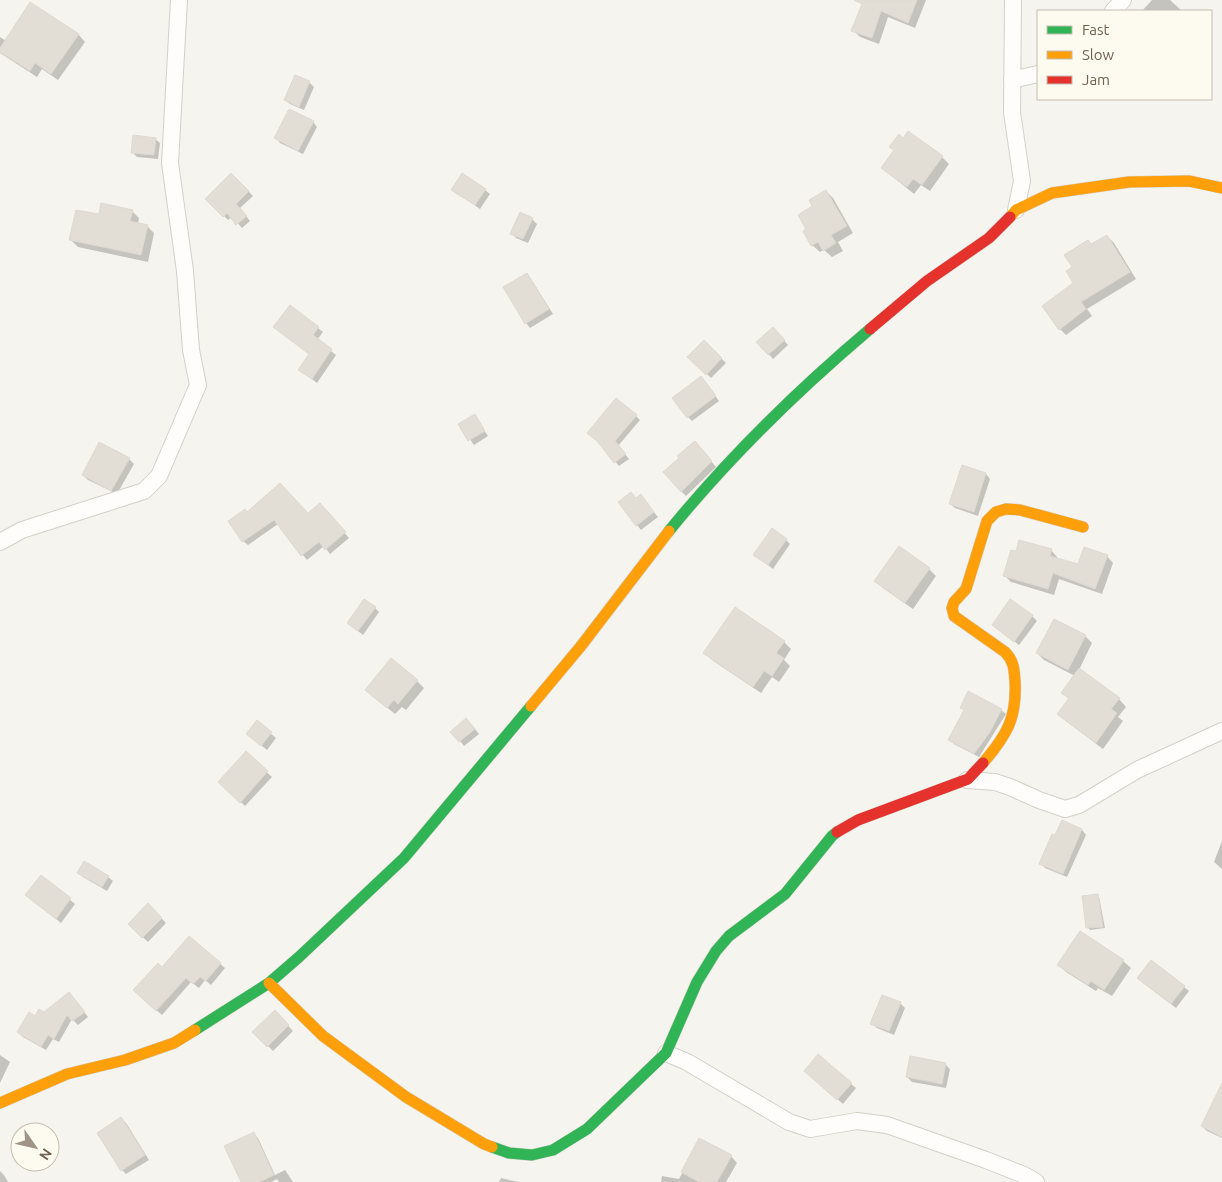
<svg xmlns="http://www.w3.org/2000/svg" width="1222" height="1182" font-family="Ubuntu,sans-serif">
<rect width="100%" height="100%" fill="#f6f4ee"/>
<path fill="#0003" d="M865,0H926L915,28L888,17L879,44L860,37L853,30Z
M1152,0H1170L1182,11H1142Z
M31,4L79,35L85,42L58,80L42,69L37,77L0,53V37L6,41Z
M309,82L314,87L304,110L290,104L285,100Z
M313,122L317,127L303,154L280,143L276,138Z
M155,139L160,143L158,159L137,157L132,152Z
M942,157L949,164L930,191L921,185L914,194L882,168Z
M231,174L253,196L240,208L250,221L242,228L232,217L228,220L207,199Z
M453,190H485L490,194L480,209Z
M826,191L833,198L853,233L838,242L843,251L832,257L824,250L820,252L812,245L808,229L814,207Z
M132,211L139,218L138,224L147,226L154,233L148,262L78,247L71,240L100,216Z
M532,219L537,224L528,243L516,238L512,233Z
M1107,236L1114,243L1136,279L1087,309L1092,316L1066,335L1060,329L1074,283L1092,245Z
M527,274L531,279L553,314L530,328L526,323Z
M318,328L323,332L317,340L336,355L317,383L300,370L310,355L280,331Z
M773,328L788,345L773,359L758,342Z
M704,342L726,363L711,378L689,357Z
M706,383L719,401L692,421L688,417Z
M474,416L488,436L474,445L460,425Z
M636,416L640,420L618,446L629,459L619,466L600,443Z
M699,447L716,467L686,496L681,491Z
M129,459L134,464L117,494L88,480L83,475Z
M986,474L990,479L978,516L955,508L950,504Z
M636,499L645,501L658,517L641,530L637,525Z
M324,509L349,538L330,554L324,546L307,560L278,524L248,545L243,541L248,513L308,515Z
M786,540L790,544L773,569L755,555Z
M1051,550L1057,557V559L1078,566L1107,556L1113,563L1102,594L1059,579L1054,595L1011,582L1004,575Z
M929,569L936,576L913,609L883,588L876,581Z
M375,608L379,612L363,635L353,627Z
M1032,616L1037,621L1019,645L998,629Z
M1085,636L1092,643L1079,670L1119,699L1126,707L1118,717L1123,721L1103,749L1066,721L1058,714L1069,699L1063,693L1075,676L1044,660L1037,653Z
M784,642L791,649L784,660L790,666L779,682L772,677L761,693L712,660L705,653Z
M417,681L424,688L406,710L402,707L395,714L374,697Z
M961,707L1001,710L1006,714L979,757L954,744L950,740L965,711Z
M257,722L276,738L267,750L252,738Z
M471,724L479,734L464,746L460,741Z
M246,753L272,777L245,806L220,782Z
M1082,830L1086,835L1067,877L1045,868L1041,863Z
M1222,841V869L1214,862Z
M79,873L108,877L113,881L107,891L83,877Z
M41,876L75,904L61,923L27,895Z
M1097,895L1099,897L1105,928L1090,930L1088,928Z
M148,905L166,923L148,942L129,924Z
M189,937L225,968L211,985L205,980L199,988L191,982L162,1015L139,995Z
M1123,961L1131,968L1112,996L1098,988L1096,991L1066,972L1059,965Z
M1143,983L1184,987L1189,991L1176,1008Z
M73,998L88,1017L78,1025L72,1019L59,1042L53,1039L46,1050L23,1037L18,1032L35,1017Z
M900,1003L905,1008L894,1035L877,1028L872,1024Z
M275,1012L293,1031L273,1051L254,1032Z
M0,1055L10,1062L0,1083Z
M945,1064L950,1069L946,1088L912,1082L907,1077Z
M810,1075L851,1084L856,1088L843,1104Z
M1222,1107V1138L1207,1131L1202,1126Z
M121,1119L126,1123L149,1160L126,1174L122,1170Z
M253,1134L258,1138L275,1175L285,1170L293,1182H279L277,1179L271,1182H243Z
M700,1140L731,1156L737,1163L726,1182H661L662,1176L679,1179Z
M0,1171L4,1175L8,1182H0Z
M501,1178L518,1182H499Z"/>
<path fill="#e2ddd5" stroke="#ded9d1" d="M854,0H917L908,23L881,11L872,38L851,31L862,4Z
M30,2L79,34L51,74L35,63L30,71L0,52V48Z
M295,75L310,81L299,107L284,100Z
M289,109L314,121L298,151L274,138Z
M908,131L943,156L922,185L913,179L907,187L881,168L894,150L889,147L899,134L903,138Z
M133,135L156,138L154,155L131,153Z
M231,173L249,191L236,204L247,216L236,225L227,213L223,217L205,199Z
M462,173L486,189L475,205L451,190Z
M826,190L847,226L831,235L836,243L823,251L818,242L811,246L803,231L806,229L798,215L812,206L809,200Z
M101,203L133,210L130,221L148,225L141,255L69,240L76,210L99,214Z
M520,212L533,218L523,239L510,234Z
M1107,235L1130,272L1081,302L1086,309L1059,330L1042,306L1073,283L1066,271L1072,267L1064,255L1088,240L1091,244Z
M527,273L549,309L525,324L503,287Z
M290,305L319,327L313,335L332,349L312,379L298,370L309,354L273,327Z
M773,327L785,340L768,355L756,342Z
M704,340L722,358L706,375L687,357Z
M701,376L716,396L687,418L672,398Z
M616,398L637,415L615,441L626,454L614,463L597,441L587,433Z
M475,414L485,431L468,441L458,424Z
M695,441L712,461L681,492L663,472L679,458L677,456Z
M99,442L130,458L111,491L82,475Z
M962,465L986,473L974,512L949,504Z
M280,483L308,513L320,503L346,532L325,550L319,542L301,556L274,520L242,542L228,521L245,509L247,512Z
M631,492L636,498L641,494L654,512L636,526L618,502Z
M772,528L787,539L768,565L753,555Z
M1019,540L1052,549L1050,556L1078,564L1084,547L1108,555L1095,589L1053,573L1048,589L1003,576L1011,550L1016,551Z
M899,546L930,568L905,603L874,581Z
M364,599L376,607L358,631L347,623Z
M1010,599L1033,615L1014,642L992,625Z
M735,607L785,641L776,653L784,658L772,676L764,671L753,687L703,653Z
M1054,619L1086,635L1068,670L1036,653Z
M391,658L418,680L398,704L394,700L387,708L365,690Z
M1079,668L1120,698L1111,709L1117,713L1096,743L1057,714L1069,698L1061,693Z
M968,691L1002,709L990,732L974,754L948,740L964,710L960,708Z
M466,718L475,729L459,742L450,732Z
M257,720L272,732L261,746L246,734Z
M246,751L268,771L240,803L218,782Z
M1062,820L1082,829L1063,874L1039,864L1052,834L1055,835Z
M84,861L109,876L102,887L77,873Z
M41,875L71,898L56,919L25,895Z
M1098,894L1103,927L1086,928L1082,896Z
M148,903L162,918L142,938L128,924Z
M1080,931L1124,960L1104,990L1091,981L1088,985L1057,965Z
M189,936L221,963L206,981L200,977L193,984L186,978L156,1011L133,990L158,963L162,967Z
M1151,960L1185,986L1171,1004L1137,978Z
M69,992L85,1012L72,1021L67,1015L54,1039L48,1035L41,1047L17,1032L29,1012L35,1016L39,1009L44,1012Z
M882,995L901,1002L889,1031L870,1024Z
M275,1010L289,1025L267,1047L252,1032Z
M818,1054L852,1083L837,1100L804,1071Z
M910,1056L946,1063L942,1084L906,1077Z
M1222,1083V1137L1201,1126Z
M121,1117L145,1155L121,1171L97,1133Z
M254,1132L274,1175L259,1182H241L224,1146Z
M699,1138L732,1155L717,1182H699L681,1172Z"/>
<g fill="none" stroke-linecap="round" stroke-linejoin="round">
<defs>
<path id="street" d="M1013,0L1012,112L1022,181L1016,210
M1113,11L1123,0
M1012,80L1038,74
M0,542L22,530L144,491L159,476L198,385L191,350L185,271L170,163L179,0
M967,780L995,782L1010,787L1039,800L1065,809L1079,805L1137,770L1222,731
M666,1053L687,1062L789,1122L810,1129L857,1121L887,1125L986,1160L1024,1175L1036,1182"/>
<path id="fast" d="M669,531C729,457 798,390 870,329
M195,1030L269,983L299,957L404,858L531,706
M492,1147L509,1153L532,1155L553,1150L587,1129L666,1053L697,982L716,951L729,936L785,894L832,836L837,832"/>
<path id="slow" d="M1010,217L1016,210L1052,193L1129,182L1189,181L1222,188
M531,706L581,646L669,531
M983,763C1007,735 1017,718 1015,681C1014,669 1014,661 1005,652L954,616L952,608L954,602L966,589L987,521L996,512L1006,509L1020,510L1083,527
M269,983L323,1036L406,1097L484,1144L492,1147
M0,1103L67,1074L125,1060L174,1043L195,1030"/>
<path id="jam" d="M870,329L927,281L989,238L1010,217
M837,832L858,820L968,779L983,763"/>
</defs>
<use href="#street" stroke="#d4d0c9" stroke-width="18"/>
<use href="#fast" stroke="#d4d0c9" stroke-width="12"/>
<use href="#slow" stroke="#d4d0c9" stroke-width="12"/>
<use href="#jam" stroke="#d4d0c9" stroke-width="12"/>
<use href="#street" stroke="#fefdfc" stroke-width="16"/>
<use href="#fast" stroke="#30b455" stroke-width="11"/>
<use href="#slow" stroke="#ff9f0a" stroke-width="11"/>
<use href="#jam" stroke="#e5322d" stroke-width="11"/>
</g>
<rect x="1037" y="10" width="175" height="90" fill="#fdfaf0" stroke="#c5bdb0"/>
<rect x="1047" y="26" width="25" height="8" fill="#30b455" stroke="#c5bdb0"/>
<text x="1082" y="35" font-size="15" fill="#726150">Fast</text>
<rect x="1047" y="51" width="25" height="8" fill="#ff9f0a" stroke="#c5bdb0"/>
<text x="1082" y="60" font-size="15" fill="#726150">Slow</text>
<rect x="1047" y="76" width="25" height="8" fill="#e5322d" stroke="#c5bdb0"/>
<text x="1082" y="85" font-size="15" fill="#726150">Jam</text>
<g transform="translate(35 1147) rotate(124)"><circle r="24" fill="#fdfaf0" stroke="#c5bdb0"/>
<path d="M0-4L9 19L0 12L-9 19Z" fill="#a09487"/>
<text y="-8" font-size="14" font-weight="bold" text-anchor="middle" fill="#726150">N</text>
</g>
</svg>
